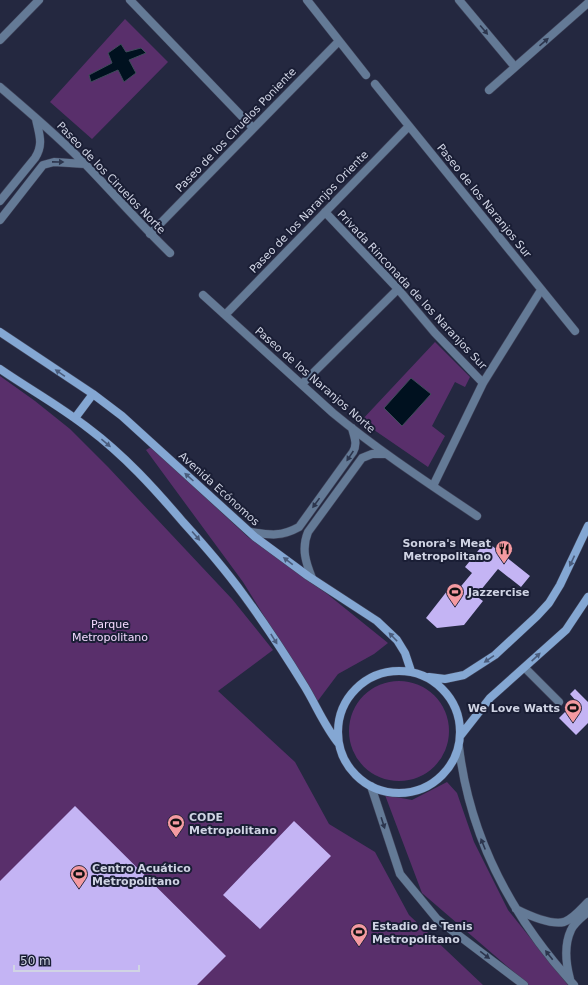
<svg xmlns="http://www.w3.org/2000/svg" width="588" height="985" font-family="'DejaVu Sans',sans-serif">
<rect width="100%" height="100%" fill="#242840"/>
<path fill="#592f6b" d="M125,19L168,62L92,139L50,102Z
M435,342L470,377L465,387L455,382L432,426L445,436L428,467L361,421Z
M0,376L35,401L70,429L108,467L232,599L273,650L218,691L295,762L329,824L375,852L409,915L483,985H0Z
M151,447L248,537L326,593L388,643L374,654L338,674L317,702L243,582L146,450Z
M349 731a50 50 0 1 1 100 0a50 50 0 1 1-100 0Z
M447,782L457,793L474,842L508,910L568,985H529L422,893L385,795L412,800Z"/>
<path fill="#00111f" stroke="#3e4c5a" d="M121,44L126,52L141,48L146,53L129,60L136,73L124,82L118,70L91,82L89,75L112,63L108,53Z
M411,378L431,394L402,426L384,408Z"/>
<path fill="#c4b4f4" d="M486,541L530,576L521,587L498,569L476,596L483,601L464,625L437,628L426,618L451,586L457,591L472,573L465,567Z
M575,689L588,702V723L576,735L559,718L576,701L570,694Z
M75,806L226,956L197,985H0V881Z
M294,821L331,856L260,929L223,895Z"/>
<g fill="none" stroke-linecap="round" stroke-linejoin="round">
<defs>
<path id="lane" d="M525,668L559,702"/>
<path id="street" d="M130,0L253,128
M307,0L366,75
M459,0L515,67
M0,40L39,0
M375,84L575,331
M0,87C29,112 59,137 86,165C114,194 141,225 170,253
M489,90L588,3
M0,201L35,158C44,144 39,134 36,119
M325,212L398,289L435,333L483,383
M0,220L43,165L54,162L85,164
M150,234L339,41
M203,295L333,413C379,451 428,483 477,516
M225,315L409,126
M302,384L398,289
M433,486L483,383L541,290
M251,532C270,535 281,537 299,527L353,452C358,443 354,437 352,428
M312,578C306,563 301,549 308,532L362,458L372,454H385
M459,747C470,839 512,917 574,985
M371,786L400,874L437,919L524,985
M516,909C528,915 551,925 564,922C573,919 582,908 588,902
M570,979C566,964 564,945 571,930C574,923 582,917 588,912"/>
<path id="secondary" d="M0,332L93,394L122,416L255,537L308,576L377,621L397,640L405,653L411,671
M0,369C29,389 60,406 88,428C124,455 154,488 183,522C204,545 224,568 243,594C265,624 286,656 305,687C317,707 325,727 339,744
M75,418L93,394
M338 732a61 61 0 1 1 122 0a61 61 0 1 1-122 0Z
M429,677L445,679L464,675L495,655L537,616L549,603L560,585L588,526
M461,735L490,698L566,630L588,597"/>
</defs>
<use href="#lane" stroke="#40445a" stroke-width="9"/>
<use href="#street" stroke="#40445a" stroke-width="9"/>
<use href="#secondary" stroke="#40445a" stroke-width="9"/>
<use href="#lane" stroke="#647a96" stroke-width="8"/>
<use href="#street" stroke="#647a96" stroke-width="8"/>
<use href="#secondary" stroke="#84a7d3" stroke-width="8"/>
</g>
<defs><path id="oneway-solid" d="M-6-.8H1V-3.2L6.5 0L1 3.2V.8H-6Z"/></defs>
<g fill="#2c354d">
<use href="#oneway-solid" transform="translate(484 30) rotate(50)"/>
<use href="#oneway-solid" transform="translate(544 42) rotate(-41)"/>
<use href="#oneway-solid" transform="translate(58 162) rotate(1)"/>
<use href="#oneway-solid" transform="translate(350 456) rotate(124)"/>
<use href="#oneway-solid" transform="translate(316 503) rotate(126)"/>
<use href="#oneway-solid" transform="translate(383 823) rotate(72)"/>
<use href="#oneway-solid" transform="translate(483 844) rotate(-112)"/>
<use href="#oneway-solid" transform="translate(485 955) rotate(37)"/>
<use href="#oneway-solid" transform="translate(549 955) rotate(-128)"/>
</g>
<g fill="#4a5c7c">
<use href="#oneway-solid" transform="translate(60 373) rotate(-146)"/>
<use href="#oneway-solid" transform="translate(106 443) rotate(40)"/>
<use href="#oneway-solid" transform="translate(189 477) rotate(-138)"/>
<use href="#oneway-solid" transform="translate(196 536) rotate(49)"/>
<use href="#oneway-solid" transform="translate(288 561) rotate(-143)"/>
<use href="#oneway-solid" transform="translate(572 561) rotate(115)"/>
<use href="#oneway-solid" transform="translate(393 637) rotate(-134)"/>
<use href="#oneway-solid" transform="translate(274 639) rotate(58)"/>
<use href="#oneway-solid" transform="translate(536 657) rotate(-43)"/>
<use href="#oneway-solid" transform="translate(489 659) rotate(146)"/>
</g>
<defs>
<symbol id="restaurant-pin" viewBox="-11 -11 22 30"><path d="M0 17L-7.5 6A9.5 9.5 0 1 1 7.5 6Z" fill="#f49aa1" stroke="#1a1e35"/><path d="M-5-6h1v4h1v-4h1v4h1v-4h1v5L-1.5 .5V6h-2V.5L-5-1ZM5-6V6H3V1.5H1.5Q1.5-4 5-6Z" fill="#111"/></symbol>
<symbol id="stadium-pin" viewBox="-11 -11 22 30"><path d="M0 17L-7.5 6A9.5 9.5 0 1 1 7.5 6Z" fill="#f49aa1" stroke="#1a1e35"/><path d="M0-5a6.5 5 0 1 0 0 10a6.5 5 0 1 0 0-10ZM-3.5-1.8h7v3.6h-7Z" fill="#111"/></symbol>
</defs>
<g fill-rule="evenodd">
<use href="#restaurant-pin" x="494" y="539" width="20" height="27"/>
<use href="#stadium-pin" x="445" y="582" width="20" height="27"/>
<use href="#stadium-pin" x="563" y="698" width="20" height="27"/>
<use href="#stadium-pin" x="166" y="813" width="20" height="27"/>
<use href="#stadium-pin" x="69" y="864" width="20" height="27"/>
<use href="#stadium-pin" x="349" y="922" width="20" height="27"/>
</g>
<g text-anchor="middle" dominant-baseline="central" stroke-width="4" stroke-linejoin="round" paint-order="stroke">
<g font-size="11" fill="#d0d4e4" stroke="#1a1e35">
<text transform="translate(236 130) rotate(-46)">Paseo de los Ciruelos Poniente</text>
<text transform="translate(111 178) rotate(46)">Paseo de los Ciruelos Norte</text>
<text transform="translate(484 201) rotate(51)">Paseo de los Naranjos Sur</text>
<text transform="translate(309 212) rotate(-46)">Paseo de los Naranjos Oriente</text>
<text transform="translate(412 290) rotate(47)">Privada Rinconada de los Naranjos Sur</text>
<text transform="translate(315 380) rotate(41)">Paseo de los Naranjos Norte</text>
<text transform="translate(219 489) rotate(42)">Avenida Ecónomos</text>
</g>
<g font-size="11" font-weight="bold" fill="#d0d4e4" stroke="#1a1e35" text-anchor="start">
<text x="491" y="543" text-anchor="end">Sonora's Meat<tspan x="491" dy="13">Metropolitano</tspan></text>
<text x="468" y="592">Jazzercise</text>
<text x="560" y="708" text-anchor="end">We Love Watts</text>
<text x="189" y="817">CODE<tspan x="189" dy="13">Metropolitano</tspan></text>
<text x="92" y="868">Centro Acuático<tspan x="92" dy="13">Metropolitano</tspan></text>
<text x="372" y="926">Estadio de Tenis<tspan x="372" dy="13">Metropolitano</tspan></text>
</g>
<g font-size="11" fill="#f3d9fe" stroke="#1a1e35">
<text x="110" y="624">Parque<tspan x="110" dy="13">Metropolitano</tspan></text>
</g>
</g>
<path d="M14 965v6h125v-6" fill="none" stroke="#d0d4e4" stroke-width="2"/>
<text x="20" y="965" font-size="12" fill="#d0d4e4" stroke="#1a1e35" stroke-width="3" paint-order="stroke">50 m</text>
</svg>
